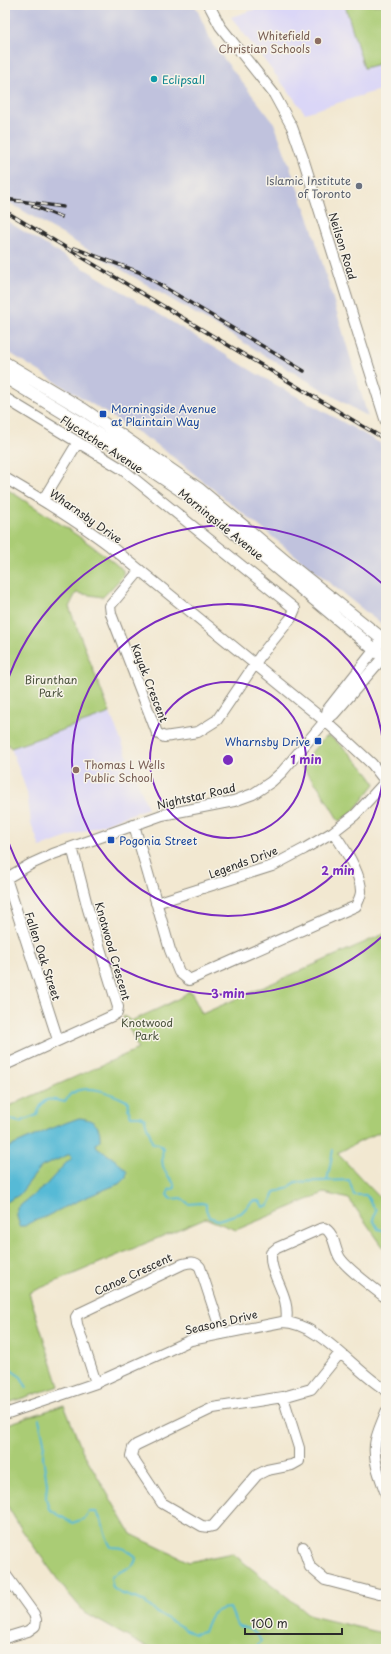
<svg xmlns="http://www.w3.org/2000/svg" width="391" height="1654" font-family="'Playpen Sans',sans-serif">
<rect width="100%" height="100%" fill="#f7f3e8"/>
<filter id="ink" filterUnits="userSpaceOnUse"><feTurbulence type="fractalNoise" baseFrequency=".025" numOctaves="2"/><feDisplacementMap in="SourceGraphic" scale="8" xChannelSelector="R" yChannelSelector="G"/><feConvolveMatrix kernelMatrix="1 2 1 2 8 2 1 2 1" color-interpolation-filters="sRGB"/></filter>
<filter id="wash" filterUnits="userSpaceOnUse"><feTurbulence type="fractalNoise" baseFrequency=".012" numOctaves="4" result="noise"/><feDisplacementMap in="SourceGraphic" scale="16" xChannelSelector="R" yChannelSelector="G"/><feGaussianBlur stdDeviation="0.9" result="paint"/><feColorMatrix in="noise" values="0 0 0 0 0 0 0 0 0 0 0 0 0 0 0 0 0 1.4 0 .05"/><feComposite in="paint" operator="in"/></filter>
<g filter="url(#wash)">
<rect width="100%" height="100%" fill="#f2e8d1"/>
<path fill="#dad6f7" d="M268,5H386V88L305,113L231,17Z
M110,713L148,808L40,847L31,823L27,792L11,748Z"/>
<path fill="#c0c2dd" d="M5,5H195L213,45L274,123L312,228L368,417L5,200Z
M5,220L257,374L380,443L386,463V618L381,624L168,453L148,439L5,350Z"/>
<path fill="#aacc74" stroke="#6a7c50" d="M345,5H386V62L364,68Z
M5,488C45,514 86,539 123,570V576L103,597L76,593L69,607L110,713L11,748L5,741Z
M329,736C341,744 369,771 375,784L351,814L339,821L318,786L300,765L324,738Z
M386,933V1129L337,1153L386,1204V1251L349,1199L324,1193L236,1230L205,1218L29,1293L59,1386L5,1404V1108L138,1049L132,1034L123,1018L124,1016L131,1021C141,1016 183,999 187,992H191L202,1014Z
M64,1405L82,1450L131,1534L189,1562L232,1553L311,1616L386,1634V1649H157L144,1646L85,1613L63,1587L22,1530L5,1502V1425Z"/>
<path fill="#57bad6" stroke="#417280" d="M79,1118C94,1119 101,1126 100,1140L96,1144L97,1147C108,1155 119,1161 127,1172L126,1178L121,1183C95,1193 70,1204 45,1217C38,1220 31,1221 25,1226H20L17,1217V1208L45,1186L64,1165L72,1158L70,1154L41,1167L19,1195L5,1203V1149L57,1126Z"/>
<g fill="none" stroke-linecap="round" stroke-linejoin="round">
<path stroke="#57bad6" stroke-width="2" d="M5,1121L9,1119L19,1122L37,1115C43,1096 48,1098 65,1102C67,1099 69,1094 72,1093C91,1083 112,1094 129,1102L128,1109L131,1116H140L145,1119C146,1128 151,1133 152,1143L159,1144L163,1148C162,1156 161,1164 165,1171C168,1178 175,1181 175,1188L169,1190L167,1195L171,1199L181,1198L189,1204L201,1203L206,1204V1209L209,1217L218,1220L241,1213L253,1201H260L263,1207L269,1205L275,1192L289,1188L295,1182L349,1180L354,1195H366L376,1211L373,1219L378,1229L386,1231
M327,1181L333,1150
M5,1366L21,1377L27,1388
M39,1419L44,1441L43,1457L47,1484L46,1498L49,1509L72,1523L84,1519L89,1512H96C105,1523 103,1534 111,1547C123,1547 129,1549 136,1558C134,1572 118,1568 111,1578L113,1588L120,1593L143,1601L159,1614L194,1634L204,1632C209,1617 212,1608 230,1608L237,1625C247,1628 256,1631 261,1641L258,1645V1649"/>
</g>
</g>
<g filter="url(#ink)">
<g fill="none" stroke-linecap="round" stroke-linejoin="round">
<defs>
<path id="minor" d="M209,5L220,26L274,94L292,127L303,158L386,422
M5,398L122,469L295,609L291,618L261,655L217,720L198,732L164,737L157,733L111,614L110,606L140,570
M5,478C41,499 77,521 110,546L331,726L372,764L386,782
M43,500L78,442
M325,721L328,709L380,643
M134,825L170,950L179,972L189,980L356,906C358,901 361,897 361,891C361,874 343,846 333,832
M6,878L58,1040
M5,879L31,864L53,854L162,815L234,801L253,794L271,782L282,772L325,721L334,714L386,654
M156,903L272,866L304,849L333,832L355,815L386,781
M5,1065L112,1016L117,1013L118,1007L88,909L72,847
M286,1322C291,1294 269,1276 271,1253L277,1248L320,1229L324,1228C335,1233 334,1249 340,1258C348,1270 374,1288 386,1298
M96,1383L77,1324L76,1317L78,1314L183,1264C190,1262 195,1261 200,1267L222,1334
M283,1397L299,1448V1461L292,1465L267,1470L257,1475L213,1526L209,1527L202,1526L162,1503L131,1456L133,1448L136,1445L213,1408L283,1397L311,1389L340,1353
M386,1412C382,1423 376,1434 375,1445C373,1462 381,1479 386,1494
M5,1414L96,1383L191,1340L282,1322C319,1322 355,1372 386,1390
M303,1547L310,1567L325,1580L379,1594L386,1593
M5,1574L34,1614L36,1620L35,1626L28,1631L5,1638"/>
<path id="major" d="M5,363L84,410L200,490L285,561L386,642
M5,377L81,423L194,499L386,659"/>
</defs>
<use href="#minor" stroke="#8e8a7e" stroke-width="12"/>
<use href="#major" stroke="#8e8a7e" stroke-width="14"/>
<use href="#minor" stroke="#fff" stroke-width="10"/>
<use href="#major" stroke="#fff" stroke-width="12"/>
<defs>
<path id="rail" d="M5,199L63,207
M33,206L61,217
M5,211L386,440
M74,248L139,272L304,371"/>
</defs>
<use href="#rail" stroke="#2b2b2b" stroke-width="3.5"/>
<use href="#rail" stroke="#f7f3e8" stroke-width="2" stroke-dasharray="6" stroke-linecap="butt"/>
</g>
</g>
<g fill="none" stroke="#7b2cbf" stroke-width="2">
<circle cx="228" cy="760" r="78"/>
<circle cx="228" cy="760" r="156"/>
<path d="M385 934A234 234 0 0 1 5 832M5 688A234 234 0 0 1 385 586"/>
</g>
<g fill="#8d6e63" stroke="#f7f3e8" stroke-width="1.5">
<circle cx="318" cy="41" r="4"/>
<circle cx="76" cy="770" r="4"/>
</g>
<circle fill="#0f9aa8" stroke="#f7f3e8" stroke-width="1.5" cx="154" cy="79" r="4"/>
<circle fill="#6b7280" stroke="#f7f3e8" stroke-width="1.5" cx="359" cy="186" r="4"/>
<g fill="#1a4fb4" stroke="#f7f3e8" stroke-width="1.5">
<rect x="99" y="410" width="8" height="8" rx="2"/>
<rect x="314" y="737" width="8" height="8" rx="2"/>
<rect x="107" y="836" width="8" height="8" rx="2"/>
</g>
<g text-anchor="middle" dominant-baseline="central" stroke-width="3" stroke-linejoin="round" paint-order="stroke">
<g font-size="11" fill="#785e54" stroke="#f7f3e8" text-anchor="end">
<text x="310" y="35">Whitefield<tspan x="310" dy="13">Christian Schools</tspan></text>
<text x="84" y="764" text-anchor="start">Thomas L Wells<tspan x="84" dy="13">Public School</tspan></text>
</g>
<g font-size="11" fill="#0d838f" stroke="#f7f3e8" text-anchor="start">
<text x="162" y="79">Eclipsall</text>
</g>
<g font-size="11" fill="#5b616d" stroke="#f7f3e8" text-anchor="end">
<text x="351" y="180">Islamic Institute<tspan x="351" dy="13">of Toronto</tspan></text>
</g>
<g font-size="11" fill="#2b2b2b" stroke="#f7f3e8">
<text transform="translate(343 246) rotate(73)">Neilson Road</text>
<text transform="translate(102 444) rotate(33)">Flycatcher Avenue</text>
<text transform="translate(86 516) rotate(35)">Wharnsby Drive</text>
<text transform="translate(221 524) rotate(39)">Morningside Avenue</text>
<text transform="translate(150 683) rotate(69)">Kayak Crescent</text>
<text transform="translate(196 796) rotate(-13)">Nightstar Road</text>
<text transform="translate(243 862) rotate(-20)">Legends Drive</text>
<text transform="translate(113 951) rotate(74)">Knotwood Crescent</text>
<text transform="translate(43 956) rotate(72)">Fallen Oak Street</text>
<text transform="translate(133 1274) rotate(-25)">Canoe Crescent</text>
<text transform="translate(221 1322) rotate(-13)">Seasons Drive</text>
</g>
<g font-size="11" fill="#164399" stroke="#f7f3e8" text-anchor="start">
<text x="111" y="408">Morningside Avenue<tspan x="111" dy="13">at Plaintain Way</tspan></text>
<text x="310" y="741" text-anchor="end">Wharnsby Drive</text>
<text x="119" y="840">Pogonia Street</text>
</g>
<g font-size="11" fill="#4b533d" stroke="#f7f3e8">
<text x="51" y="679">Birunthan<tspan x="51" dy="13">Park</tspan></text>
<text x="147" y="1022">Knotwood<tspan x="147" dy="13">Park</tspan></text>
</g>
</g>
<circle cx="228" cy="760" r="6" fill="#7b2cbf" stroke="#f7f3e8" stroke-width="2"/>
<g font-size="12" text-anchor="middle" font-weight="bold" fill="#7b2cbf" stroke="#f7f3e8" stroke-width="3" stroke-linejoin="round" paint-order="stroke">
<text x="306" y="764">1 min</text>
<text x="338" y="875">2 min</text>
<text x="228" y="998">3 min</text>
</g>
<rect width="391" height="1654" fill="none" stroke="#f7f3e8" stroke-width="20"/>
<path d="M245 1628v6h97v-6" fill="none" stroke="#2b2b2b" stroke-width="2"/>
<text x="251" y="1628" font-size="12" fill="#2b2b2b" stroke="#f7f3e8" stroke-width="3" paint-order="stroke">100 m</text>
</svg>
